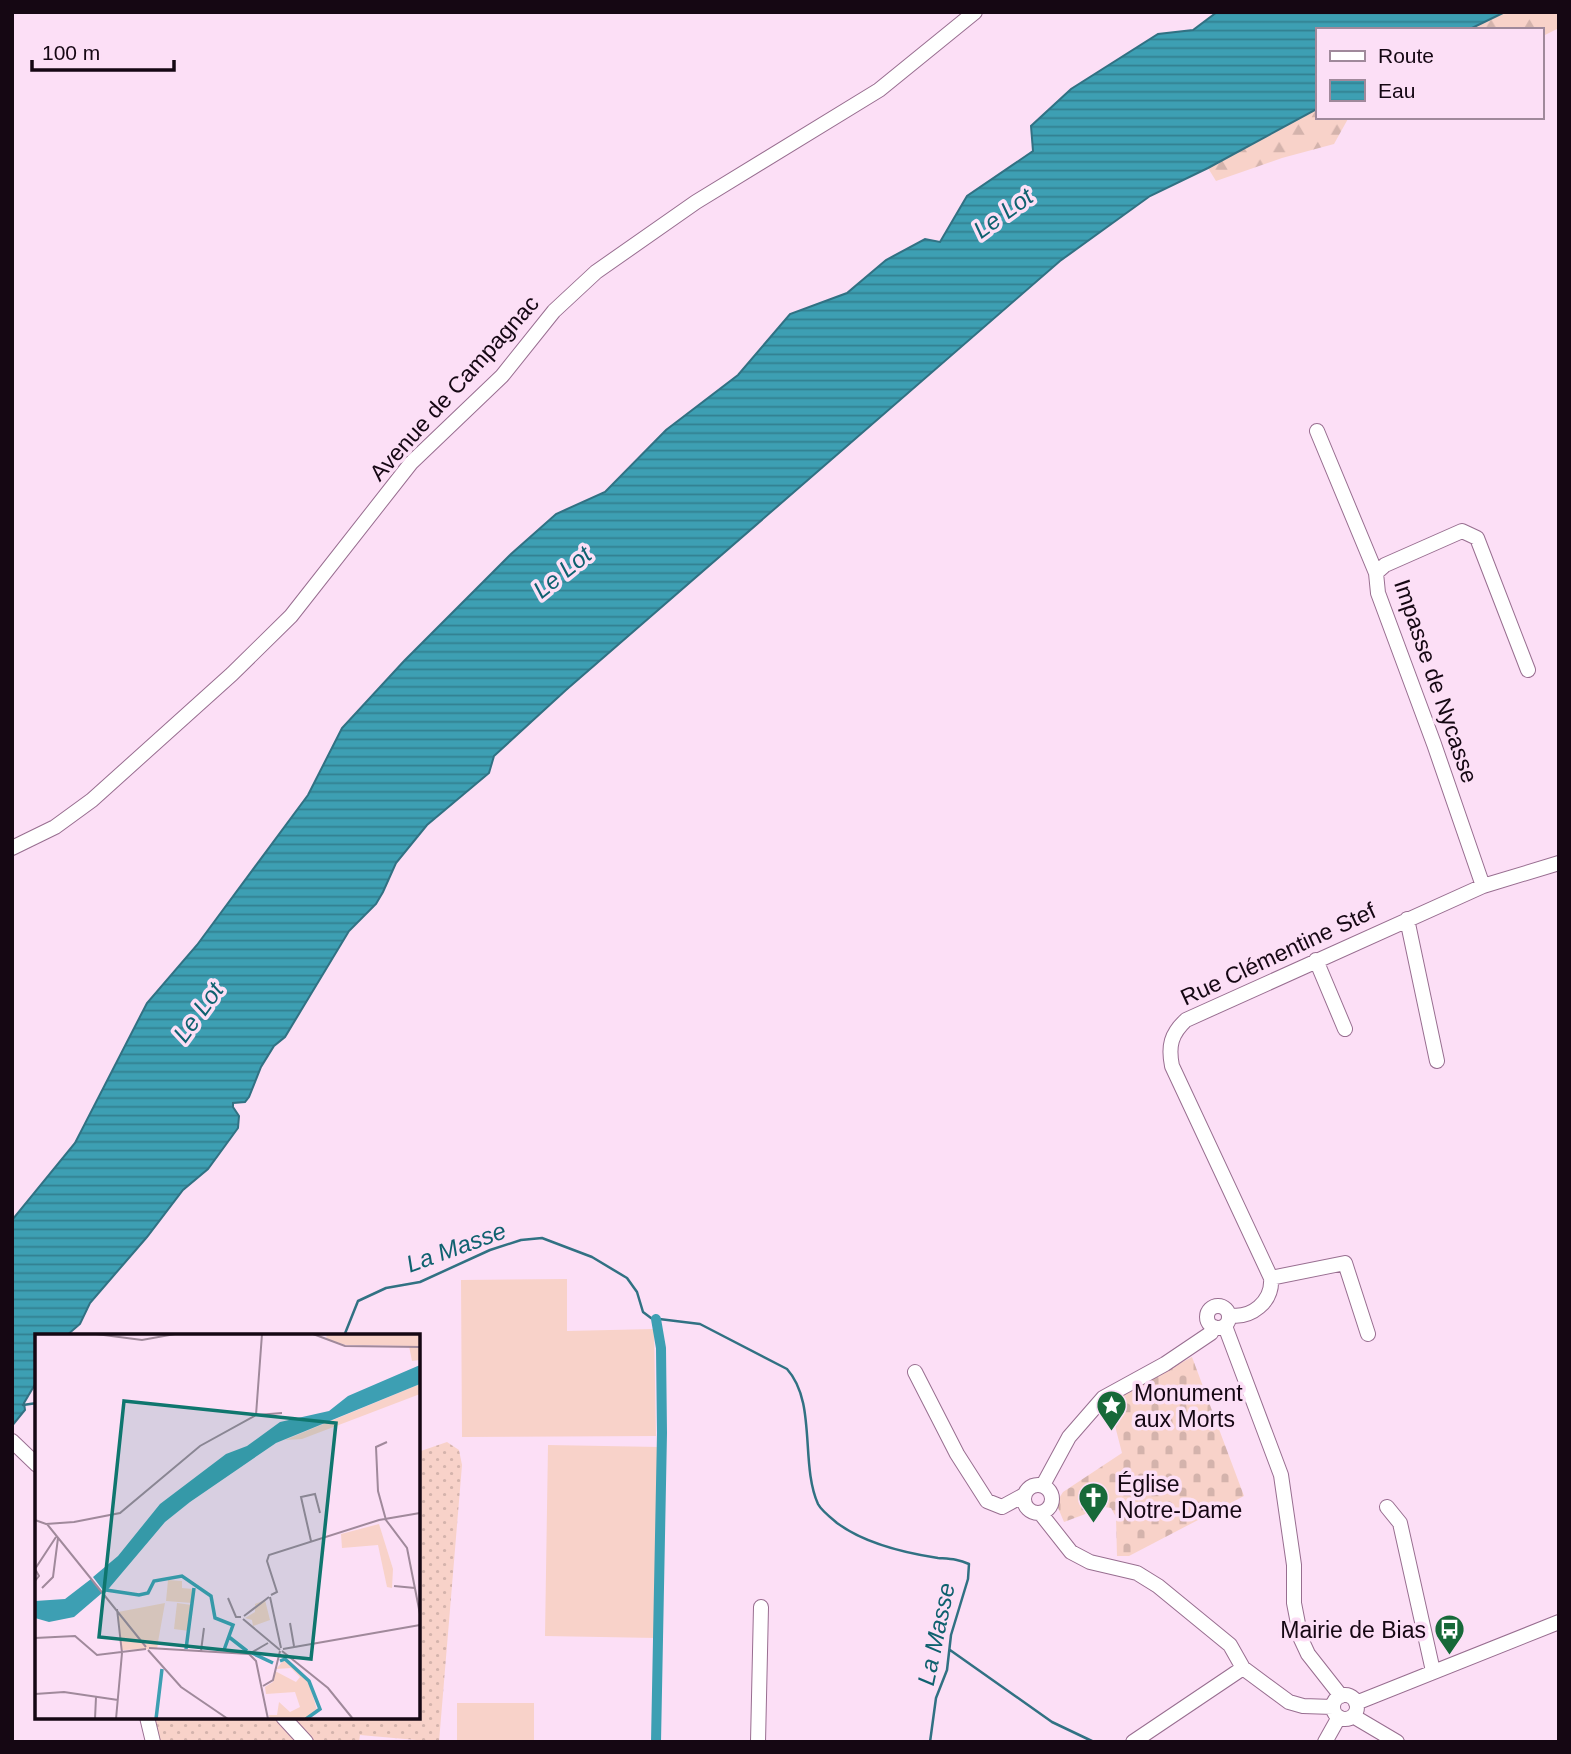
<svg xmlns="http://www.w3.org/2000/svg" width="1571" height="1754" font-family="Helvetica,sans-serif">
<defs>
<pattern id="grass-dots" width="8" height="8" patternUnits="userSpaceOnUse" patternTransform="scale(1.75)"><rect width="8" height="8" fill="#f8d2c9"/><path d="M2 2h.1M6 6h.1" fill="none" stroke="#d4b3ac" stroke-width="1.8" stroke-linecap="round"/></pattern>
<pattern id="forest-firs" width="22" height="20" patternUnits="userSpaceOnUse" patternTransform="scale(1.75)"><rect width="22" height="20" fill="#f8d2c9"/><path d="M5 1l3.5 6h-7zM16 11l3.5 6h-7z" fill="#d4b3ac"/></pattern>
<pattern id="cemetery-stones" width="16" height="16" patternUnits="userSpaceOnUse" patternTransform="scale(1.75)"><rect width="16" height="16" fill="#f8d2c9"/><path d="M2 7V4a2 2 0 0 1 4 0v3zM10 15v-3a2 2 0 0 1 4 0v3z" fill="#d4b3ac"/></pattern>
<pattern id="water-rules" width="6" height="5" patternUnits="userSpaceOnUse" patternTransform="scale(1.75)"><rect width="6" height="5" fill="#3d9fb3"/><path d="M0 2.5h6" fill="none" stroke="#328090"/></pattern>
</defs>
<rect width="100%" height="100%" fill="#fcdff6"/>
<path fill="url(#grass-dots)" d="M447,1442L459,1450L462,1465L439,1742L360,1735L359,1742H306L283,1717H418V1452Z
M153,1717H276L299,1742H158Z"/>
<path fill="url(#forest-firs)" d="M1505,12H1559V28L1541,37V30H1468Z
M1317,109V117H1349L1334,144L1282,158L1216,181L1208,168Z"/>
<path fill="url(#cemetery-stones)" d="M1192,1357L1244,1496L1129,1556H1117L1116,1517L1111,1508L1104,1507L1064,1522L1056,1503L1063,1492L1122,1453L1113,1418L1112,1404L1120,1395Z"/>
<path fill="#f8d2c9" d="M567,1279V1331L654,1329L656,1436L462,1437L461,1280Z
M548,1445L660,1447L657,1638L545,1636Z
M457,1703H534V1742H457Z"/>
<path fill="url(#water-rules)" stroke="#317183" stroke-width="2" d="M1217,12H1505L1468,30H1317V109L1208,168L1150,196L1060,261L566,690L494,756L489,773L427,825L396,863L383,892L376,904L349,931L285,1037L274,1046L261,1067L249,1097L245,1102L233,1103V1107L239,1116L238,1128L208,1169L183,1190L147,1237L90,1303L80,1324L66,1336H37V1381L24,1403L25,1410L12,1426V1220L75,1143L147,1003L197,945L308,795L342,728L404,661L511,554L556,514L605,492L666,430L738,375L790,314L847,293L886,260L925,239L940,242L967,196L1033,151L1031,126L1071,89L1158,34L1193,30Z"/>
<g fill="none" stroke-linecap="round" stroke-linejoin="round">
<path stroke="#317183" stroke-width="2.5" d="M344,1336L358,1301L386,1288L420,1282L490,1250L521,1240L542,1238L592,1257L627,1278L637,1292L643,1312L651,1318L700,1324L787,1369C817,1402 800,1464 818,1504C821,1510 831,1518 837,1523C864,1543 905,1553 938,1558C950,1559 958,1559 969,1564L968,1579L951,1635L947,1670L936,1698L930,1742
M23,1405L37,1403
M950,1650L1052,1722L1094,1742"/>
<path stroke="#3d9fb3" stroke-width="10" d="M656,1742L662,1433L661,1348L656,1319"/>
<defs>
<path id="minor" d="M1317,431L1376,573
M12,848L55,827L92,800L232,674L291,616L411,463L502,376L554,311L596,272L696,202L879,90L975,12
M1483,886L1434,744L1378,593L1376,573L1385,565L1462,531L1477,538L1528,670
M1407,919L1437,1061
M1316,960L1345,1029
M1271,1278L1345,1263L1368,1334
M1207 1317a11 11 0 1 1 22 0a11 11 0 1 1-22 0Z
M1229,1315C1251,1319 1273,1302 1271,1278L1172,1066C1168,1046 1171,1034 1186,1020L1483,886L1559,863
M1225,1326L1281,1475L1294,1565V1603L1301,1639L1308,1654L1341,1696
M915,1372L957,1454L987,1501L1002,1507L1024,1495
M12,1441L37,1465
M1024 1499a14 14 0 1 1 28 0a14 14 0 1 1-28 0Z
M1043,1485L1069,1437L1103,1398L1165,1364L1211,1333L1214,1327
M1387,1507L1400,1523L1433,1671
M1041,1514L1071,1552L1090,1562L1137,1573L1158,1586L1230,1645L1243,1668L1289,1702L1303,1706L1333,1707
M1333 1707a12 12 0 1 1 24 0a12 12 0 1 1-24 0Z
M1356,1703L1559,1622
M1353,1716L1397,1742
M147,1717L153,1742
M283,1717L306,1742
M758,1742L761,1607
M1133,1742L1243,1668
M1325,1742L1339,1717"/>
</defs>
<use href="#minor" stroke="#986e90" stroke-width="16"/>
<use href="#minor" stroke="#fff" stroke-width="14"/>
</g>
<defs>
<symbol id="sight-pin" viewBox="-11 -11 22 30"><path d="M0 17L-7.5 6A9.5 9.5 0 1 1 7.5 6Z" fill="#176939" stroke="#fcdff6"/><path d="M0-6L1.8-2.2L6-1.7L2.9 1.2L3.7 5.4L0 3.3L-3.7 5.4L-2.9 1.2L-6-1.7L-1.8-2.2Z" fill="#fff"/></symbol>
<symbol id="church-pin" viewBox="-11 -11 22 30"><path d="M0 17L-7.5 6A9.5 9.5 0 1 1 7.5 6Z" fill="#176939" stroke="#fcdff6"/><path d="M-1.2-6h2.4v3.5h3.3v2.4h-3.3V6h-2.4V-.1h-3.3v-2.4h3.3Z" fill="#fff"/></symbol>
<symbol id="bus-pin" viewBox="-11 -11 22 30"><path d="M0 17L-7.5 6A9.5 9.5 0 1 1 7.5 6Z" fill="#176939" stroke="#fcdff6"/><path d="M-5-6H5V4H4V6H2V4H-2V6H-4V4H-5ZM-3.5-4V0h7V-4ZM-3.5 1.2v1.5H-2V1.2ZM2 1.2v1.5H3.5V1.2Z" fill="#fff"/></symbol>
</defs>
<g fill-rule="evenodd">
<use href="#sight-pin" x="1094" y="1388" width="35" height="47"/>
<use href="#church-pin" x="1076" y="1480" width="35" height="47"/>
<use href="#bus-pin" x="1432" y="1612" width="35" height="47"/>
</g>
<g text-anchor="middle" dominant-baseline="central" stroke-width="7" stroke-linejoin="round" paint-order="stroke">
<g font-size="23" fill="#150713" stroke="#fcdff6">
<text transform="translate(454 388) rotate(-48)">Avenue de Campagnac</text>
<text transform="translate(1436 681) rotate(71)">Impasse de Nycasse</text>
<text transform="translate(1278 954) rotate(-25)">Rue Clémentine Stef</text>
</g>
<g font-size="23" fill="#150713" stroke="#fcdff6" text-anchor="start">
<text x="1134" y="1393">Monument<tspan x="1134" dy="26">aux Morts</tspan></text>
<text x="1117" y="1484">Église<tspan x="1117" dy="26">Notre-Dame</tspan></text>
<text x="1426" y="1630" text-anchor="end">Mairie de Bias</text>
</g>
<g font-size="24" font-style="italic" fill="#0f616f" stroke="#fcdff6">
<text transform="translate(1003 213) rotate(-36)">Le Lot</text>
<text transform="translate(562 572) rotate(-39)">Le Lot</text>
<text transform="translate(198 1012) rotate(-54)">Le Lot</text>
<text transform="translate(456 1247) rotate(-20)">La Masse</text>
<text transform="translate(936 1634) rotate(-78)">La Masse</text>
</g>
</g>
<g transform="translate(35 1334)">
<rect width="385" height="385" fill="#fcdff6"/>
<path d="M292,0H385V26L377,27L374,12L311,11L291,5ZM130,269L123,308H112L123,310L122,315L87,316L83,278ZM249,326L274,348L282,376L269,385H235L234,381H242L244,368L255,378L265,373L260,358L231,360L230,353L238,348L240,337L261,348L265,343L256,334L241,335Z" fill="#f8d2c9"/>
<path d="M385,50V60L267,105L250,106ZM344,190L358,235L357,254L352,253L343,211L307,214L306,200Z" fill="#f8d2c9"/>
<path d="M230,266L235,286L218,292L217,286L210,284L220,278V270Z" fill="#f8d2c9"/>
<path d="M133,246L147,247V254L158,255L157,269L131,267ZM142,269L157,271L154,297L139,295Z" fill="#f8d2c9"/>
<path d="M385,31V50L241,109L155,168L130,188L70,259L58,243L83,222L125,170L191,120L212,112L245,88L294,77L313,62ZM56,245L67,259L39,283L14,288L0,284V267L30,265Z" fill="#3d9fb3"/>
<path fill="none" stroke="#3d9fb3" stroke-width="3.5" d="M71,256L104,261L113,259L119,247L147,242L176,262L180,284L198,291L189,316M194,303L212,317M151,315L159,254M217,319L238,329M245,327L250,325L274,347L285,375L271,385M121,385L127,335"/>
<path fill="none" stroke="#a0899b" stroke-width="2" d="M61,0L107,6L140,0M278,0L310,12L385,13M222,81L247,79M352,108L341,113L343,157L351,186L372,214L385,280M0,186L11,190L39,188L85,179L165,112L221,81L227,0M12,190L111,313M276,207L266,163L280,160L285,179M0,247L4,242L0,235L21,203M359,252L380,254M7,254L18,243L23,204M236,261L242,258L232,227L234,221L344,186L385,179M235,263L246,314M193,264L201,283H206M209,282L234,263M208,285L245,316M255,289L259,312M0,304L40,302L62,321L111,315M114,314L214,320M248,315L385,291M113,316L146,353L193,385M166,317L169,294M247,317L293,354L318,385M214,320L221,327L233,385M214,320L233,309M228,352L238,346L245,317M0,360L29,358L83,366M60,385L61,363M81,385L87,319L82,275"/>
<path fill="#0f766e" fill-opacity="0.15" stroke="#0f766e" stroke-width="3.5" d="M89,67L301,89L276,325L64,303Z"/>
<rect width="385" height="385" fill="none" stroke="#150713" stroke-width="3.5"/>
</g>
<rect width="1571" height="1754" fill="none" stroke="#150713" stroke-width="28"/>
<rect x="1316" y="28" width="228" height="91" fill="#fcdff6" stroke="#a0899b" stroke-width="2"/>
<rect x="1330" y="51" width="35" height="10" fill="#ffffff" stroke="#a0899b" stroke-width="2"/>
<text x="1378" y="63" font-size="21" fill="#150713">Route</text>
<rect x="1330" y="80" width="35" height="21" fill="url(#water-rules)" stroke="#a0899b" stroke-width="2"/>
<text x="1378" y="98" font-size="21" fill="#150713">Eau</text>
<path d="M32 60v10h142v-10" fill="none" stroke="#150713" stroke-width="3.5"/>
<text x="42" y="60" font-size="21" fill="#150713" stroke="#fcdff6" stroke-width="5" paint-order="stroke">100 m</text>
</svg>
